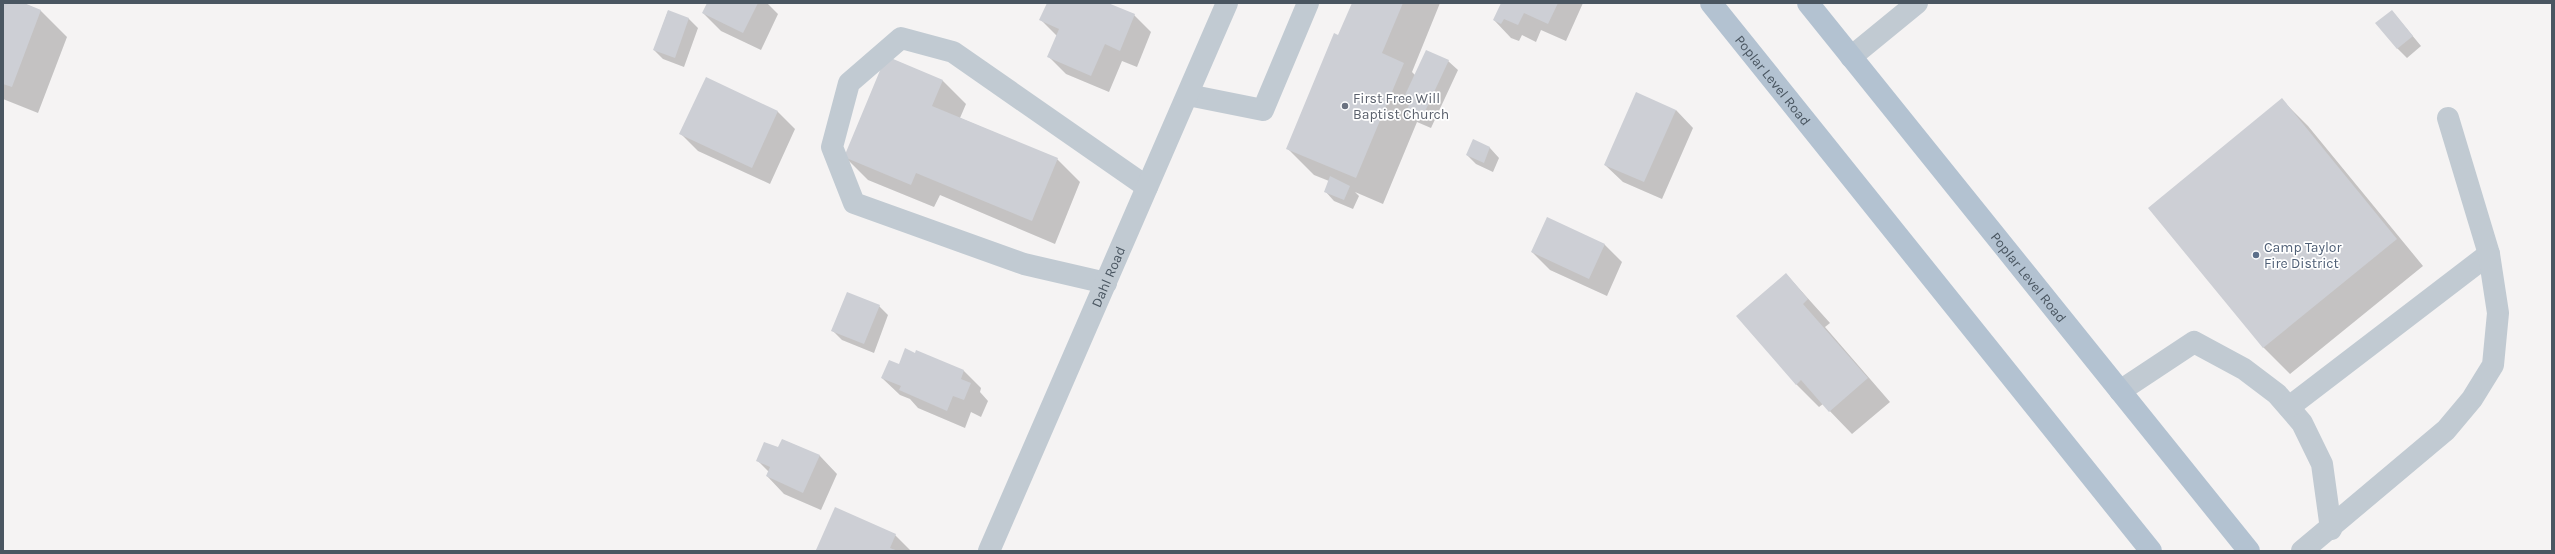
<svg xmlns="http://www.w3.org/2000/svg" width="2555" height="554" font-family="Karla,sans-serif">
<rect width="100%" height="100%" fill="#f5f3f3"/>
<path fill="#0003" d="M3,3H23L41,11L67,37L38,113L3,99Z
M708,3H767L778,14L761,50L721,31L703,13Z
M1048,3H1106L1134,15L1151,32L1137,67L1122,61L1109,92L1066,74L1049,57L1057,36L1041,20Z
M1353,3H1440L1412,72L1415,75L1448,61L1458,70L1431,128L1417,122L1383,204L1355,192L1359,196L1353,209L1334,201L1325,191L1329,181L1314,175L1288,149Z
M1502,3H1583L1566,41L1541,30L1536,42L1522,35L1519,41L1511,38L1494,20Z
M668,11L689,19L698,28L684,67L663,59L654,50Z
M2392,11L2421,46L2407,58L2397,48Z
M887,57L943,81L966,104L960,118L1057,159L1080,182L1055,244L940,195L934,207L868,180L845,157Z
M706,79L778,112L795,129L770,184L698,151L681,134Z
M2282,100L2308,126L2423,266L2290,374L2264,348L2149,208Z
M1676,110L1693,128L1662,199L1623,182L1605,165Z
M1473,141L1490,148L1499,158L1493,172L1476,164L1467,155Z
M1547,219L1605,245L1622,262L1607,296L1550,270L1532,252Z
M1786,274L1830,323L1825,327L1890,402L1852,434L1823,404L1819,407L1796,384Z
M879,306L888,315L874,353L842,340L833,331Z
M899,365L964,371L981,388L980,392L988,401L981,417L971,412L965,428L918,408L910,399L900,395L882,378Z
M783,440L820,456L837,474L821,510L784,494L767,476L769,472L758,461L778,448Z
M895,535L911,551L817,550Z"/>
<path fill="#cdcfd5" d="M3,3H24L41,10L12,87L3,84Z
M707,3H758L743,33L702,13Z
M1047,3H1108L1135,14L1120,51L1105,44L1091,76L1047,57L1059,29L1039,20Z
M1352,3H1403L1382,53L1404,63L1356,178L1286,149L1334,33L1338,35Z
M1501,3H1558L1548,24L1524,13L1518,25L1504,19L1501,24L1493,20Z
M668,10L689,18L675,58L653,50Z
M2392,10L2413,36L2397,49L2375,23Z
M1426,50L1449,60L1421,120L1406,112L1412,98L1405,95Z
M886,56L943,80L932,106L1058,158L1032,221L916,173L911,185L844,157Z
M706,77L778,111L752,168L679,134Z
M1636,92L1676,110L1644,182L1604,165Z
M2282,98L2397,239L2263,348L2148,208Z
M1473,139L1490,147L1484,163L1466,155Z
M1330,176L1350,186L1344,200L1324,192Z
M1547,217L1605,244L1589,279L1531,252Z
M1786,273L1808,299L1803,304L1868,378L1829,412L1801,380L1796,385L1736,316Z
M847,292L880,305L864,344L831,331Z
M905,348L915,353L916,350L964,370L961,379L971,383L964,400L953,396L947,411L899,390L901,386L881,378L889,360L899,364Z
M782,439L820,455L803,493L766,476L770,467L756,461L764,442L778,447Z
M835,507L896,534L890,548L898,551L816,550Z"/>
<g fill="none" stroke-linecap="round" stroke-linejoin="round">
<g stroke="#c1cad2" stroke-width="22">
<path d="M1851,57L1917,3"/>
<path d="M1188,95L1263,110L1308,3"/>
<path d="M1106,283L1024,264L854,203L832,147L849,83L901,38L953,52L1147,187"/>
<path d="M2120,391L2194,342L2244,369L2277,394L2302,423L2322,464L2331,529"/>
<path d="M2289,407L2489,254"/>
<path id="s1" d="M989,551L1227,3"/>
<path d="M2302,551L2446,430L2472,399L2493,365L2498,313L2489,254L2448,118"/>
</g>
<g stroke="#b3c2d1" stroke-width="22">
<path id="s2" d="M1711,3L2151,551"/>
<path id="s3" d="M1808,3L2249,551"/>
</g>
</g>
<circle fill="#6b7280" stroke="#fff" stroke-width="1.5" cx="1345" cy="106" r="4"/>
<circle fill="#5c6f8a" stroke="#fff" stroke-width="1.5" cx="2256" cy="255" r="4"/>
<g text-anchor="middle" dominant-baseline="central" stroke-width="3.5" stroke-linejoin="round" paint-order="stroke">
<g font-size="14" fill="#4a5661" stroke="#fff">
<text stroke="none"><textPath href="#s2" startOffset="99">Poplar Level Road</textPath></text>
<text stroke="none"><textPath href="#s1" startOffset="299">Dahl Road</textPath></text>
<text stroke="none"><textPath href="#s3" startOffset="352">Poplar Level Road</textPath></text>
</g>
<g font-size="14" fill="#5b616d" stroke="#fff" text-anchor="start">
<text x="1353" y="98">First Free Will<tspan x="1353" dy="16">Baptist Church</tspan></text>
</g>
<g font-size="14" fill="#4e5e75" stroke="#fff" text-anchor="start">
<text x="2264" y="247">Camp Taylor<tspan x="2264" dy="16">Fire District</tspan></text>
</g>
</g>
<rect width="2555" height="554" fill="none" stroke="#4a5661" stroke-width="8"/>
</svg>
